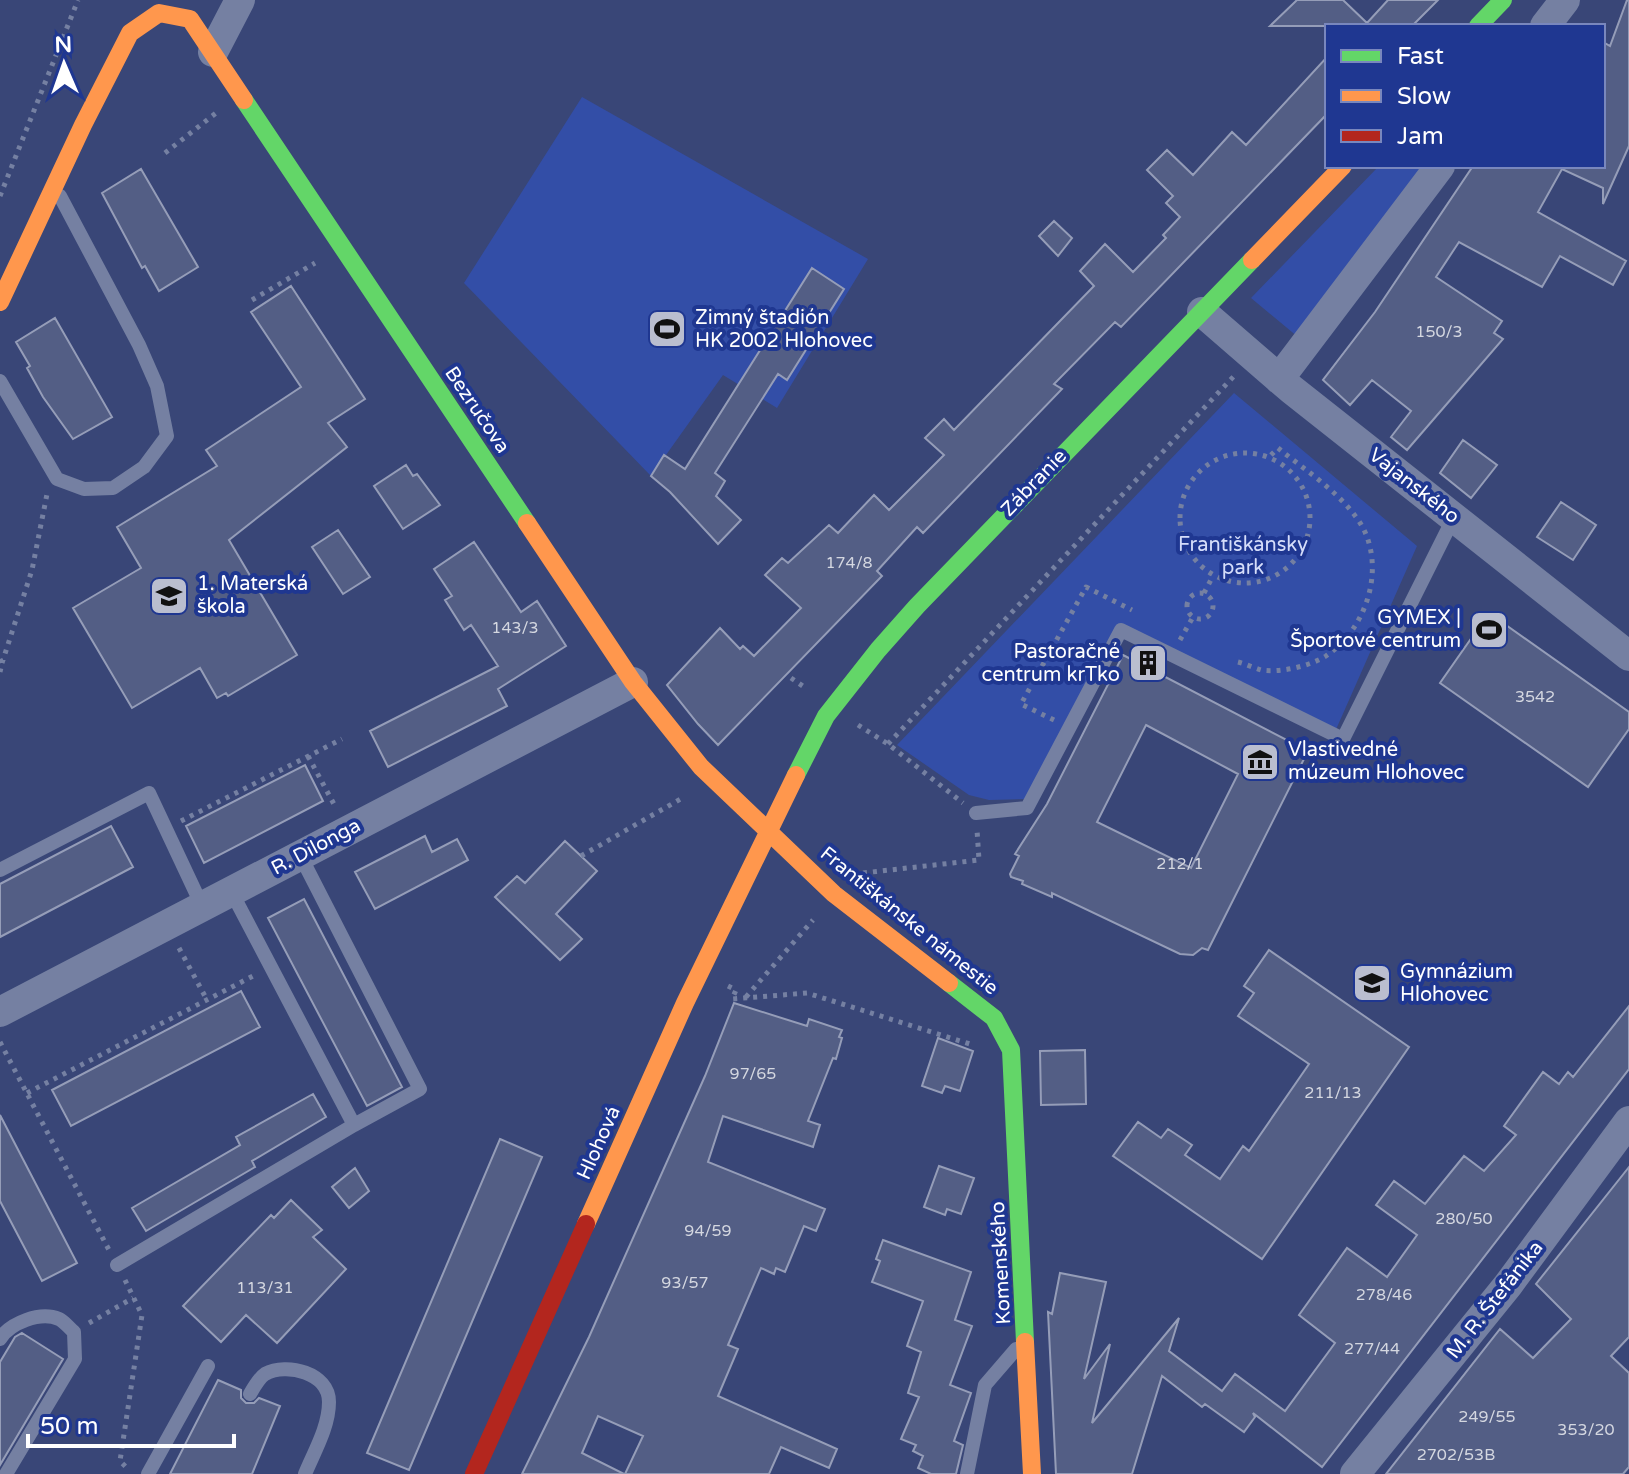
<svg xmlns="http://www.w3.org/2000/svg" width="1629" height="1474" font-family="'Varela Round',sans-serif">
<rect width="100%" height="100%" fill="#394677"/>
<path fill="#334ea7" d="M582,97L868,259L777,408L723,375L651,476L464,283Z
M1379,166H1429L1298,337L1251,298Z
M1234,393L1417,546L1334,734L1121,630L1031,799L989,800L969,795L897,745Z"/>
<path fill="#535e85" stroke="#959db8" stroke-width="2" fill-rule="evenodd" d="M1297,0H1343L1367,23L1388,0H1438L1412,26H1270Z
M1627,0L1629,1V146L1603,204V188L1562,169L1538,212L1626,261L1613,285L1560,256L1542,287L1459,242L1436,277L1502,321L1494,333L1503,339L1407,450L1391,437L1411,411L1372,380L1350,405L1323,380L1375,312L1473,166H1603V42L1610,46Z
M1327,57V114L1121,327L1115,322L1054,384L1062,389L923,533L917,527L877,571L882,576L718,745L698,724L667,685L720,628L740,649L743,646L754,656L801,608L765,575L782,558L788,563L829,525L838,533L874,495L889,510L944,455L925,438L944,419L954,430L1094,286L1080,271L1105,244L1133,272L1166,238L1163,235L1180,217L1166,203L1173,196L1147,170L1167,150L1193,175L1232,132L1246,145Z
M141,169L198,267L159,291L145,266L142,268L102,193Z
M1054,221L1072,238L1058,256L1039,236Z
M812,268L844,289L787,380L778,374L715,473L725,481L716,496L741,520L718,544L670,492L651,476L664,455L685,469Z
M291,286L365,399L328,423L347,447L229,540L297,655L228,696L226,693L217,698L200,668L132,708L73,608L141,568L117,527L217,466L206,450L301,387L251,312Z
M55,318L112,417L73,439L43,397L27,368L30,366L16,342Z
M1463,440L1497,465L1471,498L1440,473Z
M406,465L413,476L417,474L440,505L403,529L374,486Z
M1561,502L1596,525L1573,560L1537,537Z
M338,530L370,577L343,594L312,547Z
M474,542L521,612L537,601L566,646L498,689L507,706L388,767L370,731L498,666L471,625L464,630L445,600L452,596L434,569Z
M1489,613L1629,712V729L1588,787L1440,683Z
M1123,655L1308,751L1208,950L1202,948L1193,955L1180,954L1052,893V897L1022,884L1023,881L1011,877L1010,874L1019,856L1015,854L1047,804ZM1146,725L1238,774L1191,868L1097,822Z
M305,765L323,801L204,863L186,826Z
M111,826L133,867L0,937V884Z
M425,836L432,852L457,839L468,860L375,909L355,872Z
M565,841L597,871L556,914L582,939L560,960L495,897L517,876L525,883Z
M304,899L402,1087L367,1106L268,918Z
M1269,950L1409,1047L1262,1259L1113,1156L1138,1122L1161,1138L1168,1129L1192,1145L1185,1155L1220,1179L1243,1146L1249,1151L1309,1064L1238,1016L1254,993L1244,986Z
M241,991L260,1027L71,1126L52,1090Z
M734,1003L807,1026L809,1019L842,1030L839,1037L842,1038L836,1059L833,1058L808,1121L820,1125L813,1147L723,1116L708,1162L825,1209L816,1231L804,1226L785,1272L776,1268L774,1274L761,1268L728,1345L738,1349L718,1396L837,1449L829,1468L781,1447L769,1474H625L643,1436L598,1416L582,1453L624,1474H522L589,1337L705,1076Z
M1629,1006V1069L1322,1467L1253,1413L1255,1417L1244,1432L1205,1404L1202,1407L1162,1376L1132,1474H1056L1048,1312L1052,1314L1060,1273L1106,1282L1084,1379L1110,1344L1092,1423L1179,1318L1169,1351L1222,1391L1235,1374L1285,1411L1335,1343L1299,1315L1347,1248L1387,1277L1417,1235L1376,1205L1394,1181L1425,1204L1464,1156L1484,1171L1516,1135L1504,1126L1543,1072L1559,1084L1568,1072L1573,1077Z
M938,1038L973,1051L960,1091L945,1086L942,1093L922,1086Z
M1085,1050L1086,1104L1041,1105L1040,1051Z
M313,1094L326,1117L252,1161L255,1167L146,1231L132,1208L240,1145L236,1137Z
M0,1115L77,1263L42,1281L0,1201Z
M500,1139L542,1157L409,1470L367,1453Z
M939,1166L974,1178L961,1214L947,1209L945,1215L924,1207Z
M1629,1167V1337L1611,1356L1629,1373V1467L1623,1474H1386L1500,1329L1533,1358L1571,1319L1536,1284Z
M355,1168L369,1191L349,1208L332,1187Z
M291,1200L322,1230L313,1237L346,1269L277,1343L246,1315L221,1342L183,1306L271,1215L274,1218Z
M883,1240L971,1272L955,1320L972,1326L950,1385L971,1393L954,1441L963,1445L956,1474H931L918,1468L923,1456L913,1451L916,1445L901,1439L919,1397L908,1393L921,1352L907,1346L923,1301L872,1282L880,1261L876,1259Z
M22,1333L63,1359L0,1465V1362L15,1337Z
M218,1380L241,1390V1398L246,1403H254L259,1398L280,1406L252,1474H170Z"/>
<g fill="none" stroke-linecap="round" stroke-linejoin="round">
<path stroke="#7580a2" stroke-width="5" stroke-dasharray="4 6" stroke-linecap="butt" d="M165,153L216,113
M0,196L78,0
M252,300L315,263
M1180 518a65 65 0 1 1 130 0a65 65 0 1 1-130 0Z
M1187 606a13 13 0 1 1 26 0a13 13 0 1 1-26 0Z
M1204,593L1213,576
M1180,640L1193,617
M0,659L2,663L0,672
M1238,662C1246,664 1254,668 1261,670C1280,673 1310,666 1326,656C1366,629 1386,570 1362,526C1343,494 1306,471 1278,448L1269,457
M2,663L32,570L47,494
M791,678L807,689
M1054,720L1021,704L1086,587L1132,610
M858,725L888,744L963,803
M888,744L1235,375
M308,756L336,808
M181,821L342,739
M581,856L684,797
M863,873L979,860L977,830
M179,948L207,1000
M728,986L736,990L732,999L807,993L970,1044
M746,997L813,920
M0,1042L109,1250
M27,1093L253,976
M125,1280L142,1315L120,1461L128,1469
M89,1323L133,1298"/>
<path stroke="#7580a2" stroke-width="14" d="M0,381L57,479L84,489L113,488L144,467L167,436L157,386L139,345L60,196
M976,813L1027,808L1121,630L1343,739L1454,517
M300,855L420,1089L354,1125
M0,870L149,793L203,908
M117,1265L354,1125L231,891
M0,1339C10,1323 40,1311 59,1319C64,1321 69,1328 74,1332L75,1359L6,1474
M250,1394C254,1387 259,1378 265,1374C287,1362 329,1373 329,1402C329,1427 314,1452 305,1474
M148,1474L208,1366
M967,1474L985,1385L1016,1349"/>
<path stroke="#7580a2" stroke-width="30" d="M1545,26L1565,0
M213,52L240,0
M1202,312L1291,389L1629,656
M1279,379L1440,166
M0,1012L633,682
M1355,1474L1508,1285L1629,1121"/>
<path stroke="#63d668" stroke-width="18" d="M1478,26L1503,0
M244,100L527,523
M796,775L826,716L878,650L917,606L1252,260
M949,983L994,1018L1011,1050L1025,1342"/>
<path stroke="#ff974d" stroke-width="18" d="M1252,260L1343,166
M0,302L83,125L130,33L159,13L190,19L244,100
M527,523L633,682L701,767L834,894L949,983
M586,1224L685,1003L796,775
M1025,1342L1032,1474"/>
<path stroke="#b3261e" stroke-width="18" d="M474,1474L586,1224"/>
</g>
<defs>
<symbol id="stadium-square" viewBox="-11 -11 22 22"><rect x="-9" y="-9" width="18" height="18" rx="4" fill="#babecf" stroke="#1f3791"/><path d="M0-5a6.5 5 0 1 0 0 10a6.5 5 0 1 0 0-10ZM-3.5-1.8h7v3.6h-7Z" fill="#111"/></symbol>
<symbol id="school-square" viewBox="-11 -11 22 22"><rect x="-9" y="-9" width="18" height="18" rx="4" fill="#babecf" stroke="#1f3791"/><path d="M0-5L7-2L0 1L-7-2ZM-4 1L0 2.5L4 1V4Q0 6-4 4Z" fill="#111"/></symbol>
<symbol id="building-square" viewBox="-11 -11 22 22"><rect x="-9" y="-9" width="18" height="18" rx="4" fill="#babecf" stroke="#1f3791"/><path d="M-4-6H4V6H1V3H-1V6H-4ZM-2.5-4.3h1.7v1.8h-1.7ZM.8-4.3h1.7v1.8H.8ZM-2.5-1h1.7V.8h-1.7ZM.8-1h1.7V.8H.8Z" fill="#111"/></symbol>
<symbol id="museum-square" viewBox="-11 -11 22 22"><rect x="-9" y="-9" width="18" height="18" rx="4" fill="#babecf" stroke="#1f3791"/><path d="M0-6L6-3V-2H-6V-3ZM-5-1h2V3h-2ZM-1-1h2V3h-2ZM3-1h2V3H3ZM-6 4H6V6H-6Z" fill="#111"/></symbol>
</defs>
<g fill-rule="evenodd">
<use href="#stadium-square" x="645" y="307" width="44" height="44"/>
<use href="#school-square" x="147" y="574" width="44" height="44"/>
<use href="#stadium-square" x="1467" y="608" width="44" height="44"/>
<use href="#building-square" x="1126" y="641" width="44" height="44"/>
<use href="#museum-square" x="1238" y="740" width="44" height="44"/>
<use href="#school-square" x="1350" y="961" width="44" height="44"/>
</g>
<g text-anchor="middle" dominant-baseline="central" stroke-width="8" stroke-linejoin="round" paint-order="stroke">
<g font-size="16" fill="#d4d7e0">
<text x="1439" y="332">150/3</text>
<text x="849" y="563">174/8</text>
<text x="515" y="628">143/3</text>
<text x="1535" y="697">3542</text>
<text x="1180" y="864">212/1</text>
<text x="753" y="1074">97/65</text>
<text x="1333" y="1093">211/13</text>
<text x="1464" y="1219">280/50</text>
<text x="708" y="1231">94/59</text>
<text x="685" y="1283">93/57</text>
<text x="265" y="1288">113/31</text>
<text x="1384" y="1295">278/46</text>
<text x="1372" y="1349">277/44</text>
<text x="1487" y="1417">249/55</text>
<text x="1586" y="1430">353/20</text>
<text x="1456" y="1455">2702/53B</text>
</g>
<g font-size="20" fill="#fff" stroke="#1f3791" text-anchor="start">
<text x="695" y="318">Zimný štadión<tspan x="695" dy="23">HK 2002 Hlohovec</tspan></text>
<text x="197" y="584">1. Materská<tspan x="197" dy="23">škola</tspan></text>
<text x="1461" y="618" text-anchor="end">GYMEX |<tspan x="1461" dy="23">Športové centrum</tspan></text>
<text x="1120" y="652" text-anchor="end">Pastoračné<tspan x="1120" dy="23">centrum krTko</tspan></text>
<text x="1288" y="750">Vlastivedné<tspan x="1288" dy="23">múzeum Hlohovec</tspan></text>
<text x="1400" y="972">Gymnázium<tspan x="1400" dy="23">Hlohovec</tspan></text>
</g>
<g font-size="20" fill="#fff" stroke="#1f3791">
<text transform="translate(477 410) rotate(56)">Bezručova</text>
<text transform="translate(1034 483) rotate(-46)">Zábranie</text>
<text transform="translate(1414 486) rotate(38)">Vajanského</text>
<text transform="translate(316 847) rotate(-28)">R. Dilonga</text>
<text transform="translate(909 921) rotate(39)">Františkánske námestie</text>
<text transform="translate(599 1143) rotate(-66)">Hlohová</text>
<text transform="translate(1001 1263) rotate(-93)">Komenského</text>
<text transform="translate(1495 1300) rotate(-52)">M. R. Štefánika</text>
</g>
<g font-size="20" fill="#d5ddfa" stroke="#1f3791">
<text x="1243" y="545">Františkánsky<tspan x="1243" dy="23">park</tspan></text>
</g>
</g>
<rect x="1325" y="24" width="280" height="144" fill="#1f3791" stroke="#7987bd" stroke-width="2"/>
<rect x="1341" y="50" width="40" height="12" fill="#63d668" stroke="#7987bd" stroke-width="2"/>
<text x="1397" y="64" font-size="24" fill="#ffffff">Fast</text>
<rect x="1341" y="90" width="40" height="12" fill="#ff974d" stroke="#7987bd" stroke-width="2"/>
<text x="1397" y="104" font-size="24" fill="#ffffff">Slow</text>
<rect x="1341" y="130" width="40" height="12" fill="#b3261e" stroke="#7987bd" stroke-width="2"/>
<text x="1397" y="144" font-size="24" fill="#ffffff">Jam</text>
<g transform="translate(64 64) rotate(358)" stroke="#1f3791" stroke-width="6" paint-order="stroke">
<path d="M0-6L14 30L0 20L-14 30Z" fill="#ffffff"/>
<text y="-12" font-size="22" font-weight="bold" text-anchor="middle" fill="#ffffff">N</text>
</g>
<path d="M28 1434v12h206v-12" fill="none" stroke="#ffffff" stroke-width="4"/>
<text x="40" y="1434" font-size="24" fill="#ffffff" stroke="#1f3791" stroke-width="6" paint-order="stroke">50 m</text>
</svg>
